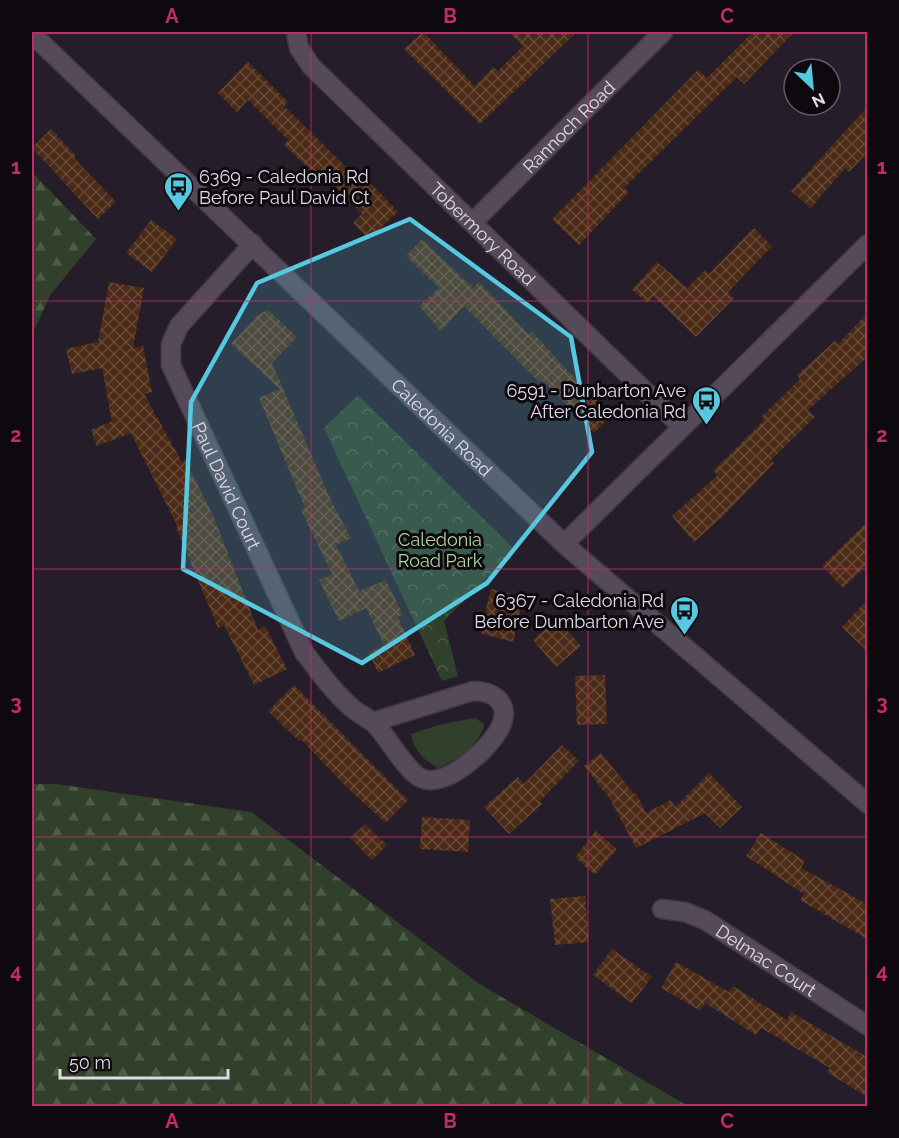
<svg xmlns="http://www.w3.org/2000/svg" width="899" height="1138" font-family="Raleway,sans-serif">
<defs>
<pattern id="forest-firs" width="22" height="20" patternUnits="userSpaceOnUse" patternTransform="scale(1.5)"><rect width="22" height="20" fill="#31402a"/><path d="M5 1l3.5 6h-7zM16 11l3.5 6h-7z" fill="#4f5b49"/></pattern>
<pattern id="park-crowns" width="20" height="18" patternUnits="userSpaceOnUse" patternTransform="scale(1.5)"><rect width="20" height="18" fill="#31402a"/><path d="M2 6a3 3 0 1 1 6 0M12 15a3 3 0 1 1 6 0" fill="none" stroke="#4f5b49"/></pattern>
<pattern id="building-cross-hatch" width="8" height="8" patternUnits="userSpaceOnUse" patternTransform="scale(1.5)"><rect width="8" height="8" fill="#4c2b16"/><path d="M0 0l8 8M0 8l8-8" fill="none" stroke="#664938"/></pattern>
</defs>
<rect width="100%" height="100%" fill="#261d2a"/>
<path fill="#31402a" d="M475,718L484,724C480,745 457,760 438,768C423,759 414,751 411,734L442,724Z"/>
<path fill="url(#forest-firs)" d="M32,172L96,239L51,294L34,330L32,327Z
M32,784H57L251,812L481,985L688,1106H32Z"/>
<path fill="url(#park-crowns)" d="M358,395L515,550L444,621L458,676L442,681L324,428Z"/>
<path fill="url(#building-cross-hatch)" d="M423,32L475,86L493,67L498,71L523,46L508,32H577L480,124L404,49Z
M753,32H794L744,84L737,77L624,188L629,192L579,245L552,219L698,70L707,78Z
M248,62L288,102L284,106L360,181L365,177L398,212L369,239L353,223L362,214L329,180L325,184L284,145L288,140L248,100L237,112L218,93Z
M867,107V153L849,172L845,168L811,208L791,191Z
M51,129L76,156L74,158L116,202L98,219L32,148Z
M151,220L177,239L152,272L126,253Z
M754,228L772,246L728,292L734,298L696,337L653,296L647,303L632,290L657,262L687,288L705,270L709,274Z
M422,239L473,288L479,282L529,335L533,332L560,363L612,415L594,433L542,380L539,382L464,306L441,331L419,306L439,288L406,256Z
M109,282L144,288L133,348L143,346L152,392L144,394L182,462L185,460L212,513L258,630L265,626L287,669L254,685L224,625L218,628L176,527H178L131,433L97,446L91,430L112,421L102,368L72,374L66,349L98,342Z
M268,310L297,337L272,363L329,496L351,538L336,545L359,591L386,580L403,615L398,617L415,655L378,673L369,653L384,645L366,608L339,621L319,580L332,574L301,510L305,508L259,398L280,389L231,344L258,315Z
M867,314V357L808,410L815,417L771,460L774,463L723,516L694,542L672,516L718,475L713,471L764,420L761,417L800,379L797,375L835,341L838,344Z
M867,522V565L843,588L822,566Z
M491,589L524,597L513,642L480,633Z
M867,600V651L842,627Z
M557,619L581,646L556,667L533,640Z
M605,675L607,724L577,725L575,676Z
M294,685L408,800L386,823L344,785L301,739L299,741L268,711Z
M562,745L579,761L540,801L542,804L509,834L484,807L518,777L524,784Z
M601,753L634,794L636,793L646,813L671,800L675,807L709,773L742,807L720,828L705,813L636,848L610,799L584,766Z
M422,817L470,820L468,852L420,849Z
M365,824L387,845L372,860L350,838Z
M596,831L617,849L595,875L575,857Z
M761,833L805,861L801,868L867,904V939L800,900L804,894L746,856Z
M585,896L589,942L555,945L550,899Z
M612,949L652,977L632,1003L593,975Z
M676,962L729,992L733,986L787,1020L791,1012L867,1057V1097L827,1072L830,1068L761,1028L756,1035L705,1003L701,1011L661,988Z"/>
<g fill="none" stroke-linecap="round" stroke-linejoin="round">
<defs>
<g id="minor">
<path id="s1" d="M296,32L299,48L311,66L682,427"/>
<path id="s2" d="M32,34L564,544L868,804"/>
<path id="s3" d="M473,222L663,32"/>
<path id="s4" d="M253,244L179,326L171,344V365L304,652C319,672 333,691 352,708C359,714 368,718 375,724C389,739 399,760 415,774C438,796 485,752 497,733C513,709 499,691 473,691L373,722"/>
<path d="M564,544L868,244"/>
<path id="s5" d="M662,909L685,912L705,920L868,1026"/>
</g>
</defs>
<use href="#minor" stroke="#413a44" stroke-width="21"/>
<use href="#minor" stroke="#554a59" stroke-width="18"/>
</g>
<path fill="#56c9e0" fill-opacity="0.2" stroke="#56c9e0" stroke-width="4.5" stroke-linejoin="round" d="M410,219L571,337L592,452L487,583L362,663L183,569L191,402L257,283Z"/>
<path fill="none" stroke="#c52b69" stroke-width="1.5" stroke-opacity="0.55" d="M311,32V1106M588,32V1106M32,301H868M32,569H868M32,837H868"/>
<defs>
<symbol id="bus-pin" viewBox="-11 -11 22 30"><path d="M0 17L-7.5 6A9.5 9.5 0 1 1 7.5 6Z" fill="#56c9e0" stroke="#0d090f"/><path d="M-5-6H5V4H4V6H2V4H-2V6H-4V4H-5ZM-3.5-4V0h7V-4ZM-3.5 1.2v1.5H-2V1.2ZM2 1.2v1.5H3.5V1.2Z" fill="#111"/></symbol>
</defs>
<g fill-rule="evenodd">
<use href="#bus-pin" x="162" y="170" width="33" height="45"/>
<use href="#bus-pin" x="690" y="384" width="33" height="45"/>
<use href="#bus-pin" x="668" y="594" width="33" height="45"/>
</g>
<g text-anchor="middle" dominant-baseline="central" stroke-width="6" stroke-linejoin="round" paint-order="stroke">
<g font-size="18" fill="#e0dae3" stroke="#0d090f">
<text stroke="none"><textPath href="#s3" startOffset="135">Rannoch Road</textPath></text>
<text stroke="none"><textPath href="#s1" startOffset="278">Tobermory Road</textPath></text>
<text stroke="none"><textPath href="#s2" startOffset="568">Caledonia Road</textPath></text>
<text stroke="none"><textPath href="#s4" startOffset="284">Paul David Court</textPath></text>
<text stroke="none"><textPath href="#s5" startOffset="118">Delmac Court</textPath></text>
</g>
<g font-size="18" fill="#e0dae3" stroke="#0d090f" text-anchor="end">
<text x="199" y="176" text-anchor="start">6369 - Caledonia Rd<tspan x="199" dy="21">Before Paul David Ct</tspan></text>
<text x="686" y="390">6591 - Dunbarton Ave<tspan x="686" dy="21">After Caledonia Rd</tspan></text>
<text x="664" y="600">6367 - Caledonia Rd<tspan x="664" dy="21">Before Dumbarton Ave</tspan></text>
</g>
<g font-size="18" fill="#acd49b" stroke="#0d090f">
<text x="440" y="539">Caledonia<tspan x="440" dy="21">Road Park</tspan></text>
</g>
</g>
<rect width="899" height="1138" fill="none" stroke="#0d090f" stroke-width="66"/>
<g transform="translate(812 87) rotate(154)"><circle r="28" fill="#0d090f" stroke="#615d64" stroke-width="1.5"/>
<path d="M0-4.5L10 22L0 15L-10 22Z" fill="#56c9e0"/>
<text y="-9" font-size="16" font-weight="bold" text-anchor="middle" fill="#e0dae3">N</text>
</g>
<path d="M60 1069v9h168v-9" fill="none" stroke="#e0dae3" stroke-width="3"/>
<text x="69" y="1069" font-size="18" fill="#e0dae3" stroke="#0d090f" stroke-width="4.5" paint-order="stroke">50 m</text>
<rect x="33" y="33" width="833" height="1072" fill="none" stroke="#c52b69" stroke-width="2"/>
<g font-size="20" text-anchor="middle" font-weight="bold" fill="#c52b69">
<text x="172" y="23">A</text>
<text x="450" y="23">B</text>
<text x="727" y="23">C</text>
<text x="16" y="174">1</text>
<text x="882" y="174">1</text>
<text x="16" y="442">2</text>
<text x="882" y="442">2</text>
<text x="16" y="710">3</text>
<text x="882" y="710">3</text>
<text x="16" y="978">4</text>
<text x="882" y="978">4</text>
<text x="172" y="1128">A</text>
<text x="450" y="1128">B</text>
<text x="727" y="1128">C</text>
</g>
</svg>
